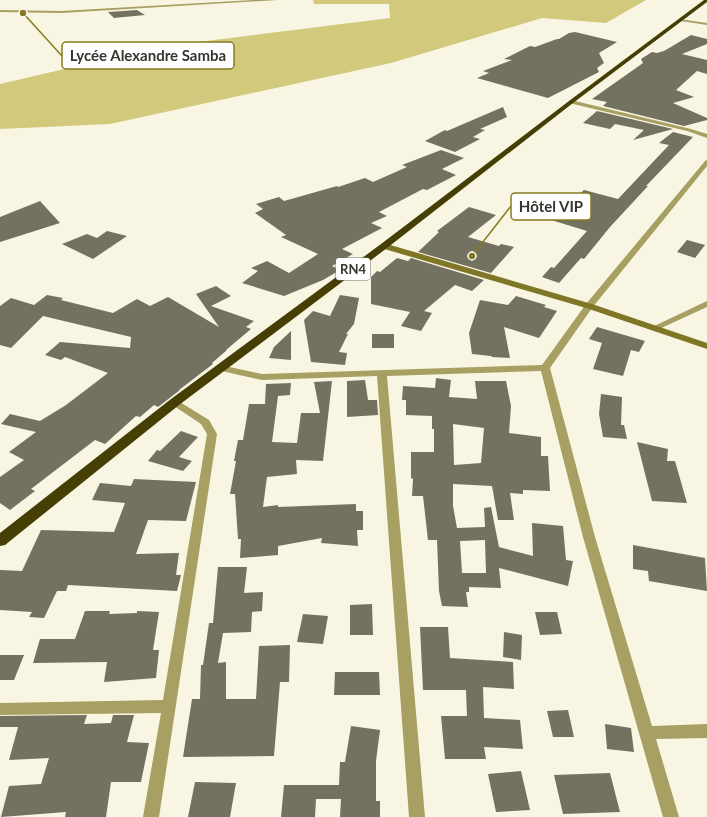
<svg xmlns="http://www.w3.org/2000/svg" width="707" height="817" font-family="Lato,sans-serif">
<rect width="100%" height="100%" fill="#f8f6e2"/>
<path fill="#d2c97d" d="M313,0H646L606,23L542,18L391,63L110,124L0,129V84L159,47L390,18L389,4H314Z"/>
<path fill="#737160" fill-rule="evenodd" d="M137,10L145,15L114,18L108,12Z
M575,32L617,42L599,53L604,63L597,68L599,72L548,98L477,78L489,73L483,71L512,60L504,59L530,46L535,47L557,39H559L569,33Z
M691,35L707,39V44L682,54L707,60V74L697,71L676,90L694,97L673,103L707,118V120L684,126L603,106L607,102L592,99L643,63L641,59L652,52L657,53L664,51Z
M503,107L507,117L480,129L485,130L473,137L480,139L455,152L425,141L445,130L447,131Z
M597,111L673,129L633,140L644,130L615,124L610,129L583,123Z
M673,132L693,137L646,186H648L610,227L584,259L581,258L559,283L542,277L551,267L554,268L587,231L551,220L584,190L618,199L669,145L659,143Z
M441,150L464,158L442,169L456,175L427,190L423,189L379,212L387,216L371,223L382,228L342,249L353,254L332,266L340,270L323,280L284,296L242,283L258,271L251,268L267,261L289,273L318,254L281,237L286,235L255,213L263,209L256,204L279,197L284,201L337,186L338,187L365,178L373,182L407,167L402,165Z
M40,201L60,223L0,242V217Z
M469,207L496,215L468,237L499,246L501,244L514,247L491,273L418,252L439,232L437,231Z
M107,231L127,236L93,259L62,244L87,234L97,238Z
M687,240L705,245L695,258L677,252Z
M397,258L408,261L411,258L484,280L472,291L455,285L424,311L432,313L421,331L401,326L410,312L371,304V277L377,271L380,272Z
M216,286L231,296L211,306L254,321L246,327L251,329L226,350H227L212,363L213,364L179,390H180L158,407L154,405L140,417L136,416L105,444L95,440L31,489L35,491L10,510L0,503V477L24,460L9,452L36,432L1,424L10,414L40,421L66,405L108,373L65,357L61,360L45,355L60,342L130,348L131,337L43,316L11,348L0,345V306L11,298L34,305L47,295L63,298L61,300L113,313L137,299L150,306L168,297L219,327L196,294Z
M340,295L359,298L354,324L346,334H348L339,352L347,353L345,365L311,362L304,320L313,311L330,316Z
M516,296L546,305L544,307L557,311L539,338L504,327L510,358L492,357L491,356L472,354L469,333L480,300L508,305Z
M597,327L645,341L639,352L631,350L623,376L593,369L602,343L589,339Z
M291,331V360L269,358L274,347Z
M372,334H394V348H372Z
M436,378L451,380L449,397L477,399L475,381H506L511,406L509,433L541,437V456H548L550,491L523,490V494L510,493L514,520H498L492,486L453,484V506L457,528L485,527L484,508L491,507L499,547L533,556L532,523L563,526L566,560L573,561L568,586L499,568L501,588L469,587V592H466L468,607L442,606L439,591L437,540H428L423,496H412L413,479L411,478V452H434V429H432V416L406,415V400H402L403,386L435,388ZM453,424L484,428L481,463L454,465ZM485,540L486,573H462L460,541Z
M365,380L368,400H377L378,415L347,417V381Z
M332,381L323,461L296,460L297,474L267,477L263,507L278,505V507L356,504V511H363V530H357L358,546L321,543L322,538L278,546V555L240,558L241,539H238L235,494H230L236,461H234L238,440H243L249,404H265L266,384L291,383L290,395L278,396L272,442L297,443L301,413H320L314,382Z
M601,394L622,397L621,425H624L627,439L603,437L599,414Z
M181,431L198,437L179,457L192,461L183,471L148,461L157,450L160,451Z
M637,442L668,449L667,461H675L687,503L652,501Z
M134,479L196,482L186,521L148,520L136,554L179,553L176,575H181L177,591L68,585L66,591H57L44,618L29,617L32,612L0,610V570L22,571L41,530L114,532L125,503L92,500L100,483L131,486Z
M633,545L705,558L707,591L649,581L648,571L633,569Z
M218,567H247L244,593L263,592L262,611L252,612L251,632L223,633L218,663L226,662V699H256L259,646L290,645L289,682H280L274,756L183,757L192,699H200L201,665H203L209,623H213Z
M372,604L373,635H350V605Z
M85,611H110L109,614L137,613V611L159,612L153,650H159L156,678L104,682L107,662L33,663L40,639H75Z
M535,612H557L562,634L540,635Z
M303,614L328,616L323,644L297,642Z
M420,627H448L450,658L513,662L514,689L483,687L484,718L520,720L523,749L484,747L486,759H445L441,716H467L466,690H423Z
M504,632L522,635L521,660L503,657Z
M0,655H24L14,680H0Z
M335,672H379L380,695H334Z
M568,710L574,737H553L547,711Z
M87,715L84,724L111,723L113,715H134L127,742L149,743L141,782H111L106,817H65L66,812L1,817L9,786L41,784L49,758L9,760L18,727H0V716Z
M605,724L631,728L634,752L607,749Z
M351,726L380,730L376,761V801H380V817H340L341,799H316L315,817H281L284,785H339L340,762H345Z
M521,771L530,810L496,812L488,774Z
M610,773L620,812L563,814L554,775Z
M195,782L236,783L230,817H188Z"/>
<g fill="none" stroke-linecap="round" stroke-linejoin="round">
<path fill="#a7a062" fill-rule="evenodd" d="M253,0H278L61,13L0,12V10L61,11Z
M679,19L707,23V25L681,21Z
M571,100L691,129L707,134V138L687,131L569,103V101Z
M707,160V166L592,308L550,368L595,537L652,726L707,724V738L656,739L679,817H663L583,537L541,371L387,376L425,817H409L377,376L262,380L217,370L215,368L220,365L262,374L542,365L586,304L705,161Z
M707,301V307L657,330L654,331L650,328Z
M175,399L209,420L217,434L159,817H143L161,713L0,715V703L163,700L207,434L201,424L171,404L170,402Z"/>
<path fill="#7f7627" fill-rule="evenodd" d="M381,244H387L592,304L707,343V349L586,308L381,248Z"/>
<path fill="#463f05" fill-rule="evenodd" d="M704,0H707V2L573,103L387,248L179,405L5,545L0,546V533L171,399L381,244L569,101Z"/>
</g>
<g text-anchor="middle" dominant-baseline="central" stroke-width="4" stroke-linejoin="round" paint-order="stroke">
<rect fill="#fff" stroke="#72726d" stroke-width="1" x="336" y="258" width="34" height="22" rx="3"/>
<g font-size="13" font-weight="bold" fill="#36352e">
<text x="353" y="269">RN4</text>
</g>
</g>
<path fill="none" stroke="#867b21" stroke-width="1.5" d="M23 13L62 56M472 256L511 206"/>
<g fill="#867b21" stroke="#fff" stroke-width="1.5">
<circle cx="23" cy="13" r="4"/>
<circle cx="472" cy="256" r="4"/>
</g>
<g fill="#fff" stroke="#867b21" stroke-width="1.5">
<rect x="62" y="42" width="172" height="27" rx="4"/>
<rect x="511" y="193" width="80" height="27" rx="4"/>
</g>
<g font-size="15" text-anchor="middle" font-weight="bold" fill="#36352e">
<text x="148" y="61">Lycée Alexandre Samba</text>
<text x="551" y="212">Hôtel VIP</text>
</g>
</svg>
